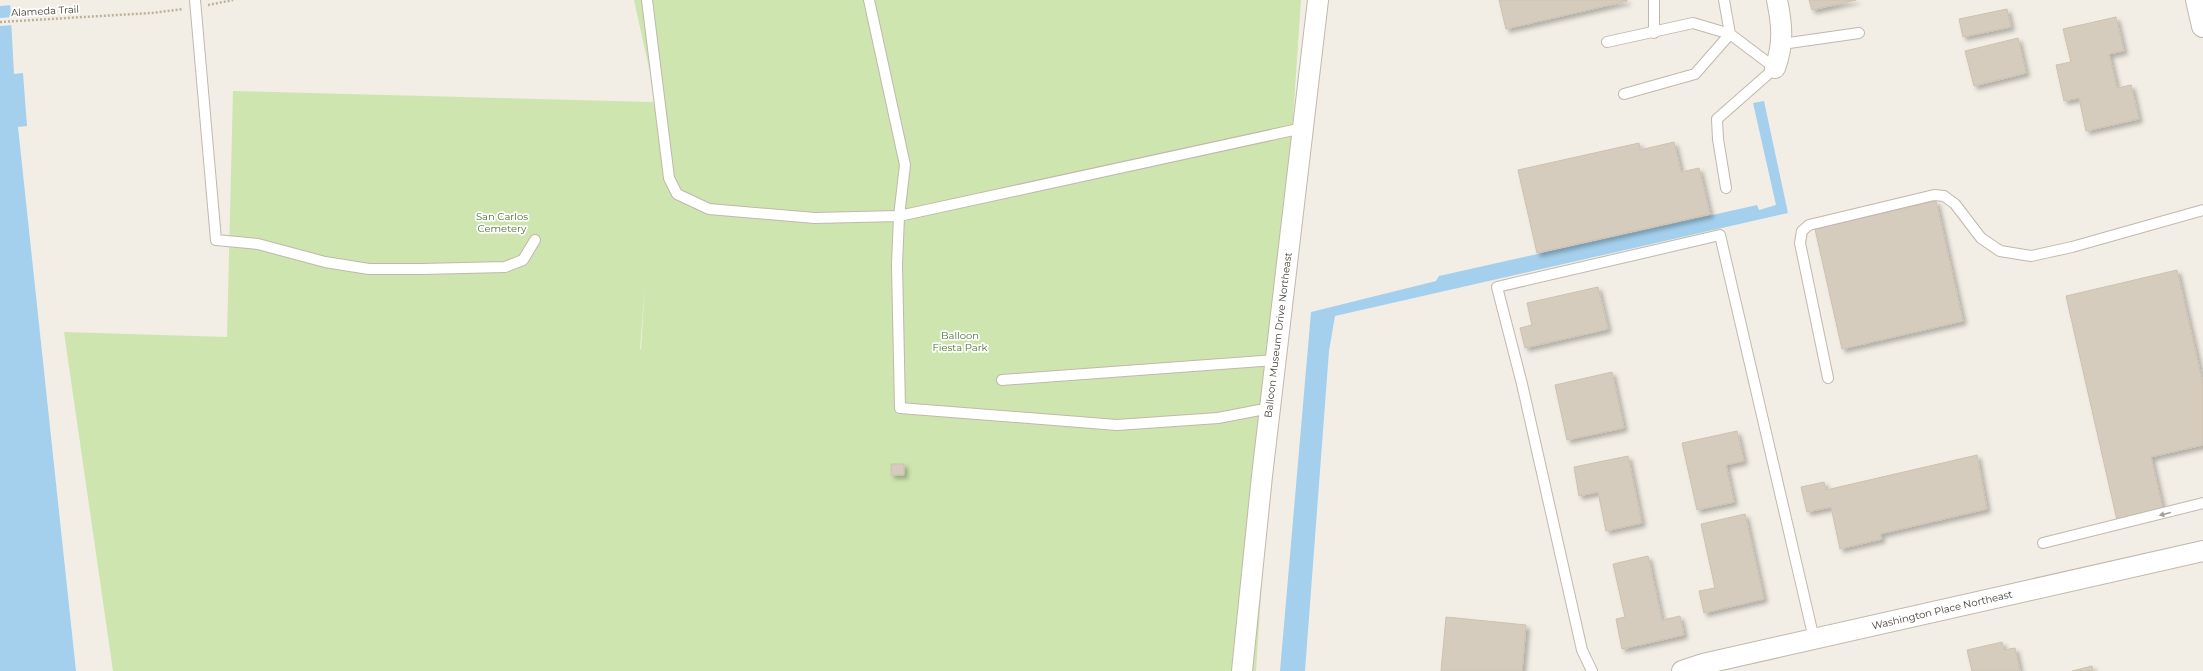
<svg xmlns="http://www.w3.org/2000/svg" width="2203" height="671" font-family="Montserrat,sans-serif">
<defs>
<filter id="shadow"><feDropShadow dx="3.5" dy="3.5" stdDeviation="2" flood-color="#0004"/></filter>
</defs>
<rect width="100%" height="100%" fill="#f2eee5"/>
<path fill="#cee5af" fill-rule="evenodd" d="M634,0H1301L1256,671H113L64,332L227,337L233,91L653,102L657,116L658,109ZM645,284L641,349H640Z"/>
<path fill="#a4d0ed" d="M0,0H10L14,74L23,73L27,126L18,127L76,671H0Z
M1764,101L1788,213L1335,316L1329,351L1305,671H1280L1311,312L1436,281L1439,276L1757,205L1759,210L1776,205L1753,103Z"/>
<path fill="#f2eee5" d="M0,0H12L13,5L0,6Z
M13,17L14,25L0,26V18Z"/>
<path fill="#d6ccbe" stroke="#cec1af" filter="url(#shadow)" d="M1499,0H1627V1L1506,29Z
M1809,0H1856L1812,10Z
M2007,9L2011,27L1963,37L1959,19Z
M2116,17L2124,51L2109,54L2117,88L2131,85L2139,119L2086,131L2079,98L2064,101L2056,65L2071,62L2063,29Z
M2018,38L2026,73L1974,86L1965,51Z
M1674,142L1681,172L1699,168L1710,214L1537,253L1518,170L1639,143L1640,150Z
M1936,201L1963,321L1842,349L1815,229Z
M2177,270L2203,384V445L2151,457L2163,509L2117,520L2066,296Z
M1598,287L1608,329L1525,348L1520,328L1532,325L1527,303Z
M1612,372L1624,428L1567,440L1555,385Z
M1737,431L1744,461L1726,465L1734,502L1697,510L1682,443Z
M1977,455L1987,509L1880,534L1882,539L1840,549L1831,507L1807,512L1801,487L1824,482L1826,490Z
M1628,456L1642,523L1606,531L1598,492L1579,496L1574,467Z
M891,464H904V475H891Z
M1745,514L1764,599L1704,613L1699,591L1715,588L1701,524Z
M1648,556L1662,620L1680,616L1684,635L1622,649L1616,619L1625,617L1613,564Z
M1446,617L1526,625L1522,671H1441Z
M2002,642L2004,650L2015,648L2020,671H1972L1967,650Z
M2092,666L2093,671H2072Z"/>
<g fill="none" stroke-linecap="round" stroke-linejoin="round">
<defs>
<path id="service" d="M195,0L216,240L258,244L325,262L369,269H422L505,267L523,260L535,240
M647,0L669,178L677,194L709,209L815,218L899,216L1303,128
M869,0L905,165L899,216L897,265L900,408L1117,425L1218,418L1270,408
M1654,0V33
M1724,0L1730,34L1775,68L1717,119L1718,139L1726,188
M1607,42L1693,23L1730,34L1695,74L1624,94
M1782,44L1859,33
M1828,378L1800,243L1802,231L1809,225L1934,195L1944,196L1955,204L1981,238L2000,251L2031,256L2072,247L2203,210
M1002,380L1276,360
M2043,543L2203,503
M1592,671L1582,650L1522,384L1497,287L1720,235L1814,639"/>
<path id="minor" d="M1775,68C1784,44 1782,24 1777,0
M1242,671L1262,476L1318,0
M1682,671L1703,664L2203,551"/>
<path id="tertiary" d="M2197,0L2203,26"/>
</defs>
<use href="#service" stroke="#c0b8ab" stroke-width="12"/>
<use href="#minor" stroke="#c0b8ab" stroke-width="22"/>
<use href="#tertiary" stroke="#c0b8ab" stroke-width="24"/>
<path stroke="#beb19a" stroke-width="2.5" stroke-dasharray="2 2" stroke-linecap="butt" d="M208,5L233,0
M0,22L151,13L183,9"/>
<use href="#service" stroke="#fff" stroke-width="10"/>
<use href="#minor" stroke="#fff" stroke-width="20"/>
<use href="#tertiary" stroke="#fff" stroke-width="22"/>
</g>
<defs><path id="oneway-solid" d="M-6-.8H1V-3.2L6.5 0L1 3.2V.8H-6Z"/></defs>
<use fill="#a29e9a" href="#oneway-solid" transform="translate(2165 514) rotate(166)"/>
<g text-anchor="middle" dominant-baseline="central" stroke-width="3.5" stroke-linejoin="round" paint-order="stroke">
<g font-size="10" fill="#443e35" stroke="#fff">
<text transform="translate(45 11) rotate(-3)">Alameda Trail</text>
<text transform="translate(1278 335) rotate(-83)">Balloon Museum Drive Northeast</text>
<text transform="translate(1942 610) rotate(-13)">Washington Place Northeast</text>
</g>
<g font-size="10" fill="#48732b" stroke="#fff">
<text x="502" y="216">San Carlos<tspan x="502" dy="12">Cemetery</tspan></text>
<text x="960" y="335">Balloon<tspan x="960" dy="12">Fiesta Park</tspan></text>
</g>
</g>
</svg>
